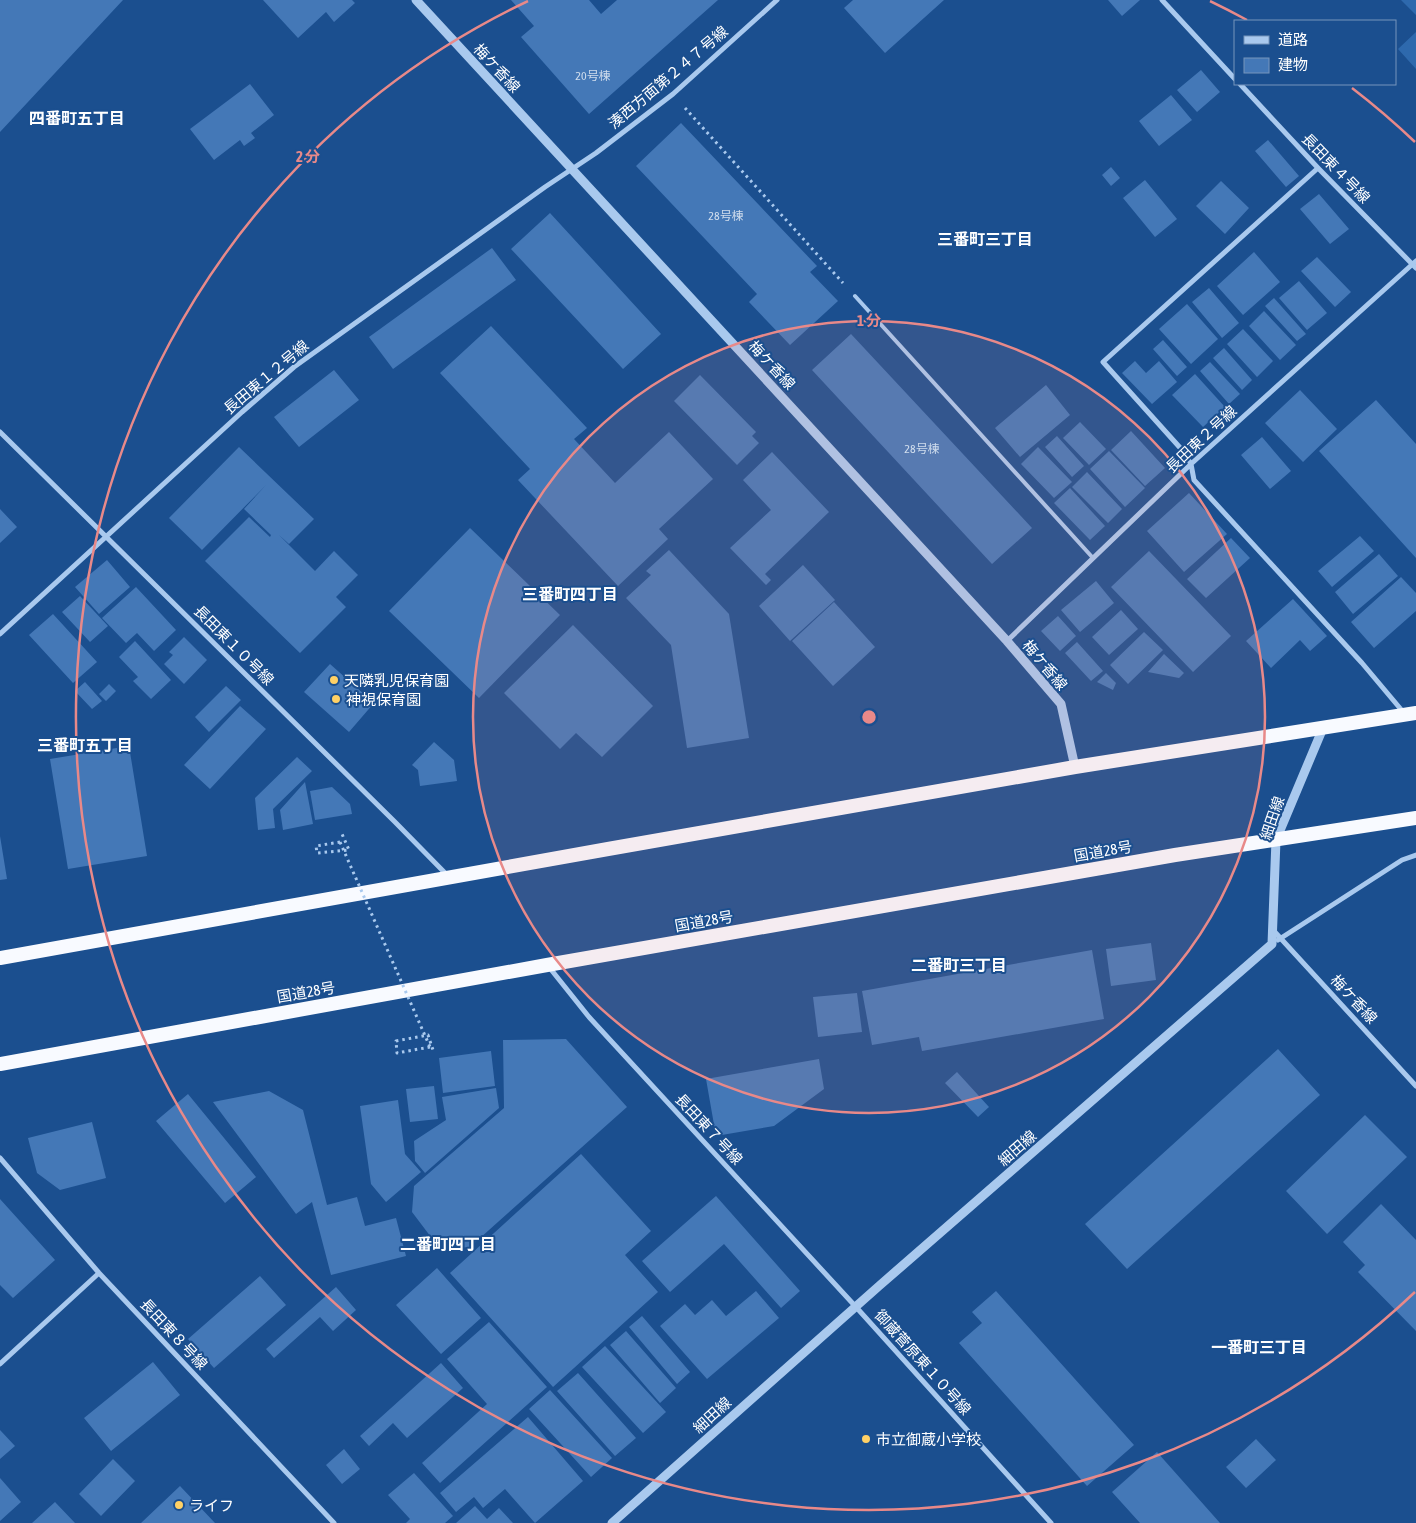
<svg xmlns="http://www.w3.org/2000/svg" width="1416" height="1523" font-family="'Asap Condensed','Noto Sans JP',sans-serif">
<rect width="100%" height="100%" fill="#1b4f8f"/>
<path fill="#2e69ad" d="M1401,0H1416V15Z
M1416,32V69L1398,49Z"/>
<path fill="#4478b7" d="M0,0H123L0,132Z
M263,0H352L355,3L334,22L326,12L298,38Z
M511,0H589L601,14L617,0H718L589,114L521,37L534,26Z
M853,0H944L885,53L844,8Z
M1108,0H1140L1122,16Z
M1201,70L1220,92L1197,112L1177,90Z
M250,84L274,115L251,133L255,138L244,146L240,140L214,160L190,129Z
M1171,95L1192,120L1159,146L1139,121Z
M681,123L817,266L810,272L838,301L790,345L749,302L757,294L636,166Z
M1268,140L1299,176L1286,187L1255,151Z
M1111,167L1120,178L1111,186L1102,175Z
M1145,180L1177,219L1155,237L1123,198Z
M1221,181L1249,208L1225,234L1196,206Z
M1319,194L1349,229L1330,244L1300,209Z
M550,213L661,334L623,369L511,249Z
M492,248L516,280L393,369L369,337Z
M1254,252L1280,282L1243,315L1217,286Z
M1317,257L1351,292L1335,307L1301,271Z
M1299,281L1327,313L1307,330L1279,298Z
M1209,288L1239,323L1222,338L1192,302Z
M1274,298L1306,334L1297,341L1265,306Z
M1187,304L1218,339L1191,364L1159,329Z
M1264,311L1296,345L1280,360L1249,326Z
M491,326L587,428L574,439L615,483L669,432L713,479L659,529L668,539L618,586L518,480L530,469L440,373Z
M1243,329L1273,361L1257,377L1227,344Z
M851,334L1032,528L992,564L812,370Z
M1163,340L1187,367L1177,376L1153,349Z
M1224,348L1252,380L1242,390L1213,358Z
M1135,361L1146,373L1159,361L1177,382L1152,404L1122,373Z
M1210,362L1240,394L1229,404L1200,371Z
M334,370L359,400L299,447L274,417Z
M1195,374L1225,407L1203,427L1172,395Z
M700,375L756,432L752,436L759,443L737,465L674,401Z
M1046,385L1070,415L1020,457L995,428Z
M1300,390L1337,429L1303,462L1265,423Z
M1376,400L1416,444V558L1319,451Z
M1080,422L1106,449L1089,465L1063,438Z
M1131,431L1165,468L1145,486L1111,450Z
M1057,436L1084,466L1072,477L1045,447Z
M1262,437L1291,471L1270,489L1241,455Z
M239,447L314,519L289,544L279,535L315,571L334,551L358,575L336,597L346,607L300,653L205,561L249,517L270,537L271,535L244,509L266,485L202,550L169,518Z
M1038,447L1072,482L1054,498L1021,464Z
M1109,451L1145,488L1125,507L1090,469Z
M772,452L829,512L765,574L771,580L766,585L730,548L771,510L743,480Z
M1087,472L1122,509L1108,523L1072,487Z
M1070,488L1105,526L1090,540L1054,503Z
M1189,493L1227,534L1184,572L1147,531Z
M0,509L17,527L0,543Z
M470,528L560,615L479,698L389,611Z
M1360,536L1374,551L1332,587L1318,571Z
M1231,538L1250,558L1206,598L1187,579Z
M669,550L729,614L749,738L687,748L671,645L626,598L651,575L646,571Z
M1149,551L1231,636L1193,672L1111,587Z
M1379,554L1398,576L1353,614L1335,592Z
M107,560L130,587L99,614L75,587Z
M803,565L835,600L790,641L759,606Z
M1401,577L1416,593V611L1374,648L1351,622Z
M1096,581L1114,603L1080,632L1061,610Z
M136,587L176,630L154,651L137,633L126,643L102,618Z
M80,596L108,626L90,642L62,612Z
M1293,599L1327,636L1310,651L1300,640L1271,668L1246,641Z
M834,602L875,647L833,686L792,641Z
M1121,610L1138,629L1109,655L1092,637Z
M53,614L97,662L73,683L29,635Z
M1058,616L1076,636L1060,651L1041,631Z
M573,625L653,706L602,757L576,733L560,749L504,693Z
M1144,632L1163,650L1128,684L1110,665Z
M184,637L207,660L184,684L164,664L173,655L169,652Z
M135,641L171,680L151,699L133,681L138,677L119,657Z
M1077,642L1103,671L1091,681L1065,653Z
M1164,654L1184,673L1179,678L1148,672Z
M330,664L374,703L349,732L304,692Z
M1106,673L1116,683L1113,690L1097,682Z
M85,682L102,701L92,709L75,691Z
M109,684L116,691L106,701L99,694Z
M226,686L241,700L209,732L195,717Z
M240,706L266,729L210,789L184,765Z
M434,742L454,760L457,781L420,786L418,770L412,765Z
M129,746L147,856L68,869L50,759Z
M297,757L312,771L273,809L275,828L258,830L255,798Z
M305,782L313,824L283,830L280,810Z
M332,787L350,804L352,814L315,820L310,791Z
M0,836L7,879L0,880Z
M1151,943L1156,980L1111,986L1106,949Z
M1092,950L1104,1019L922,1051L919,1037L872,1045L862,991Z
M857,993L862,1032L818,1037L813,997Z
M566,1039L627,1107L470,1247L440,1249L412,1212L414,1186L504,1108L503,1040Z
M1278,1049L1320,1095L1127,1269L1085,1224Z
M491,1051L495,1086L443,1093L439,1058Z
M819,1059L824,1089L774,1126L716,1136L706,1079Z
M957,1072L989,1107L978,1117L945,1083Z
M434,1086L438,1119L410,1122L406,1089Z
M496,1088L499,1108L425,1173L415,1161L414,1141L446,1120L442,1097Z
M269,1091L303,1110L327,1205L357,1197L365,1226L396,1218L406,1256L331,1275L312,1202L296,1214L213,1102Z
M188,1094L256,1177L225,1203L156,1121Z
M398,1100L405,1154L421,1172L386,1202L371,1184L360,1106Z
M1365,1115L1407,1157L1327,1234L1286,1191Z
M92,1122L106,1178L60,1190L37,1173L28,1138Z
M581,1154L651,1231L625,1255L658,1292L553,1387L450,1273Z
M716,1196L800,1291L781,1308L724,1244L670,1292L642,1261Z
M0,1199L55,1260L13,1298L0,1285Z
M1381,1204L1416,1240V1331L1358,1272L1365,1265L1343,1242Z
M437,1268L481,1318L441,1354L396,1305Z
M260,1276L286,1305L214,1368L188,1339Z
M336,1287L356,1310L333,1331L320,1317L274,1358L266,1349Z
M756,1291L779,1318L707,1379L660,1326L685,1304L695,1315L712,1300L726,1316Z
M996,1291L1134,1445L1087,1486L959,1343L982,1323L972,1312Z
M642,1316L690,1372L677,1384L629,1327Z
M489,1322L547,1387L440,1483L422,1463L487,1404L447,1359Z
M626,1331L676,1388L660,1403L610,1345Z
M605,1346L666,1412L643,1433L582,1367Z
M153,1362L180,1395L111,1451L84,1418Z
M441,1363L463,1388L407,1438L393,1423L369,1446L360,1436Z
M578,1373L636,1438L615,1456L557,1391Z
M550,1390L612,1458L591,1477L529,1409Z
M528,1417L583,1481L535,1523L505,1489L483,1508L474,1497L456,1512L440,1493Z
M0,1430L15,1446L0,1459Z
M1256,1439L1276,1460L1246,1488L1226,1467Z
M344,1449L360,1469L342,1484L326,1465Z
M1157,1452L1220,1523H1140L1112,1492Z
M113,1459L135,1481L101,1516L79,1494Z
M414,1473L453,1516L445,1523H406L410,1519L388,1495Z
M0,1478L21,1502L0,1521Z
M180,1486L215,1523H141Z
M55,1502L75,1523H32Z
M475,1506L487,1519L499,1508L513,1523H456Z"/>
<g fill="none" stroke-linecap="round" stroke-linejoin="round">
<path stroke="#a9c9ee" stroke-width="3" stroke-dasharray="2.5 4" stroke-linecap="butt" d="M685,108L843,283
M340,842L316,846L317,853L349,850L342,834
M430,1047L397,1053L396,1041L428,1035L433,1050"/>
<path stroke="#a9c9ee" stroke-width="4" d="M855,296L1093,558"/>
<path stroke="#a9c9ee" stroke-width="5" d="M1162,0L1235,79
M1240,84L1318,168L1416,268
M1318,168L1103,362L1183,451L1191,464L1194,480L1362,663L1404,713
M0,432L395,822L447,875
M0,634L242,412L294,367L545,187L596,153L673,94L777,0
M1007,641L1191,464L1416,261
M1273,930L1416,1086
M1278,940L1402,860L1416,855
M549,967L589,1017L856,1307L1051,1523
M0,1158L99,1273L334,1523
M0,1364L99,1273"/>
<path stroke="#a9c9ee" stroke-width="9" d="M416,0L1007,641L1061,704L1075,767
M612,1523L879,1286L1272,944L1276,840L1323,728"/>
<path stroke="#f8faff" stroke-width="14" d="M0,958L608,849L1075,767L1416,713
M0,1064L547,965L1175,855L1416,818"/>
<path stroke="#a9c9ee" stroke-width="3" stroke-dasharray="2.5 4" stroke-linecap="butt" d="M340,842L430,1047"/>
</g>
<circle cx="869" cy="717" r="396" fill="#e88989" fill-opacity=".12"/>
<g fill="none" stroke="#e88989" stroke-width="2.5">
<circle cx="869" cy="717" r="396"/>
<path d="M1415 1292A793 793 0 1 1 528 1M1210 1A793 793 0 0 1 1247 20M1352 88A793 793 0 0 1 1415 142"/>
</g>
<g fill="#ffd166" stroke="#1b4f8f" stroke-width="2">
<circle cx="334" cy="680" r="5"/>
<circle cx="336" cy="699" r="5"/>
<circle cx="866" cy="1439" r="5"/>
<circle cx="179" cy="1505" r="5"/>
</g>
<g text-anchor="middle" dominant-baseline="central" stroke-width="4" stroke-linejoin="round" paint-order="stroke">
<g font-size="12" fill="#d0dded">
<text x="593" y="76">20号棟</text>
<text x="726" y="216">28号棟</text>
<text x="922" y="449">28号棟</text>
</g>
<g font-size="15" fill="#fff" stroke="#1b4f8f">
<text transform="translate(497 68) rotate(47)">梅ケ香線</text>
<text transform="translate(668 77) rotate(-40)">湊西方面第２４７号線</text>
<text transform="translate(1336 168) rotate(46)">長田東４号線</text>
<text transform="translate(772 365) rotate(47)">梅ケ香線</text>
<text transform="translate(266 377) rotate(-40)">長田東１２号線</text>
<text transform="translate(1201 439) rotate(-43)">長田東２号線</text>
<text transform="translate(234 645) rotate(45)">長田東１０号線</text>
<text transform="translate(1045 665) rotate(50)">梅ケ香線</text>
<text transform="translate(1272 818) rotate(-71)">細田線</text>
<text transform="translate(1103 851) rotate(-10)">国道28号</text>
<text transform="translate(704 921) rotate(-10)">国道28号</text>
<text transform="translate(306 992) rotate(-10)">国道28号</text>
<text transform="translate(1354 999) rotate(47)">梅ケ香線</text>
<text transform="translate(709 1129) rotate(47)">長田東７号線</text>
<text transform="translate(1017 1148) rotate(-41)">細田線</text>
<text transform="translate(174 1334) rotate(47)">長田東８号線</text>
<text transform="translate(923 1362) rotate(48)">御蔵菅原東１０号線</text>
<text transform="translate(712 1415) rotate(-42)">細田線</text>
</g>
<g font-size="15" fill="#fff" stroke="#1b4f8f" text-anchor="start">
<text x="344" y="680">天隣乳児保育園</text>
<text x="346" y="699">神視保育園</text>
<text x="876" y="1439">市立御蔵小学校</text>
<text x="189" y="1505">ライフ</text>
</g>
<g font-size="16" font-weight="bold" fill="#fff" stroke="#1b4f8f">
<text x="77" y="118">四番町五丁目</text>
<text x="985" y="239">三番町三丁目</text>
<text x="570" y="594">三番町四丁目</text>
<text x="85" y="745">三番町五丁目</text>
<text x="959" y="965">二番町三丁目</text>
<text x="448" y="1244">二番町四丁目</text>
<text x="1259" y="1347">一番町三丁目</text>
</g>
</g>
<circle cx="869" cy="717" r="8" fill="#e88989" stroke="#1b4f8f" stroke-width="2.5"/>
<g font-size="15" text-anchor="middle" font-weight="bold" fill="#e88989" stroke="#1b4f8f" stroke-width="4" stroke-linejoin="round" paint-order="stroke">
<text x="308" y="162">2 分</text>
<text x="869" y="326">1 分</text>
</g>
<rect x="1234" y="20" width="162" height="65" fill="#1b4f8f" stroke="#7695bc"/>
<rect x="1244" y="36" width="25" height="8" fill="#a9c9ee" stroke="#7695bc"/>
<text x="1278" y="45" font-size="15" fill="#ffffff">道路</text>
<rect x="1244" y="58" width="25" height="15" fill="#4478b7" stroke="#7695bc"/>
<text x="1278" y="70" font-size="15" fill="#ffffff">建物</text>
</svg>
